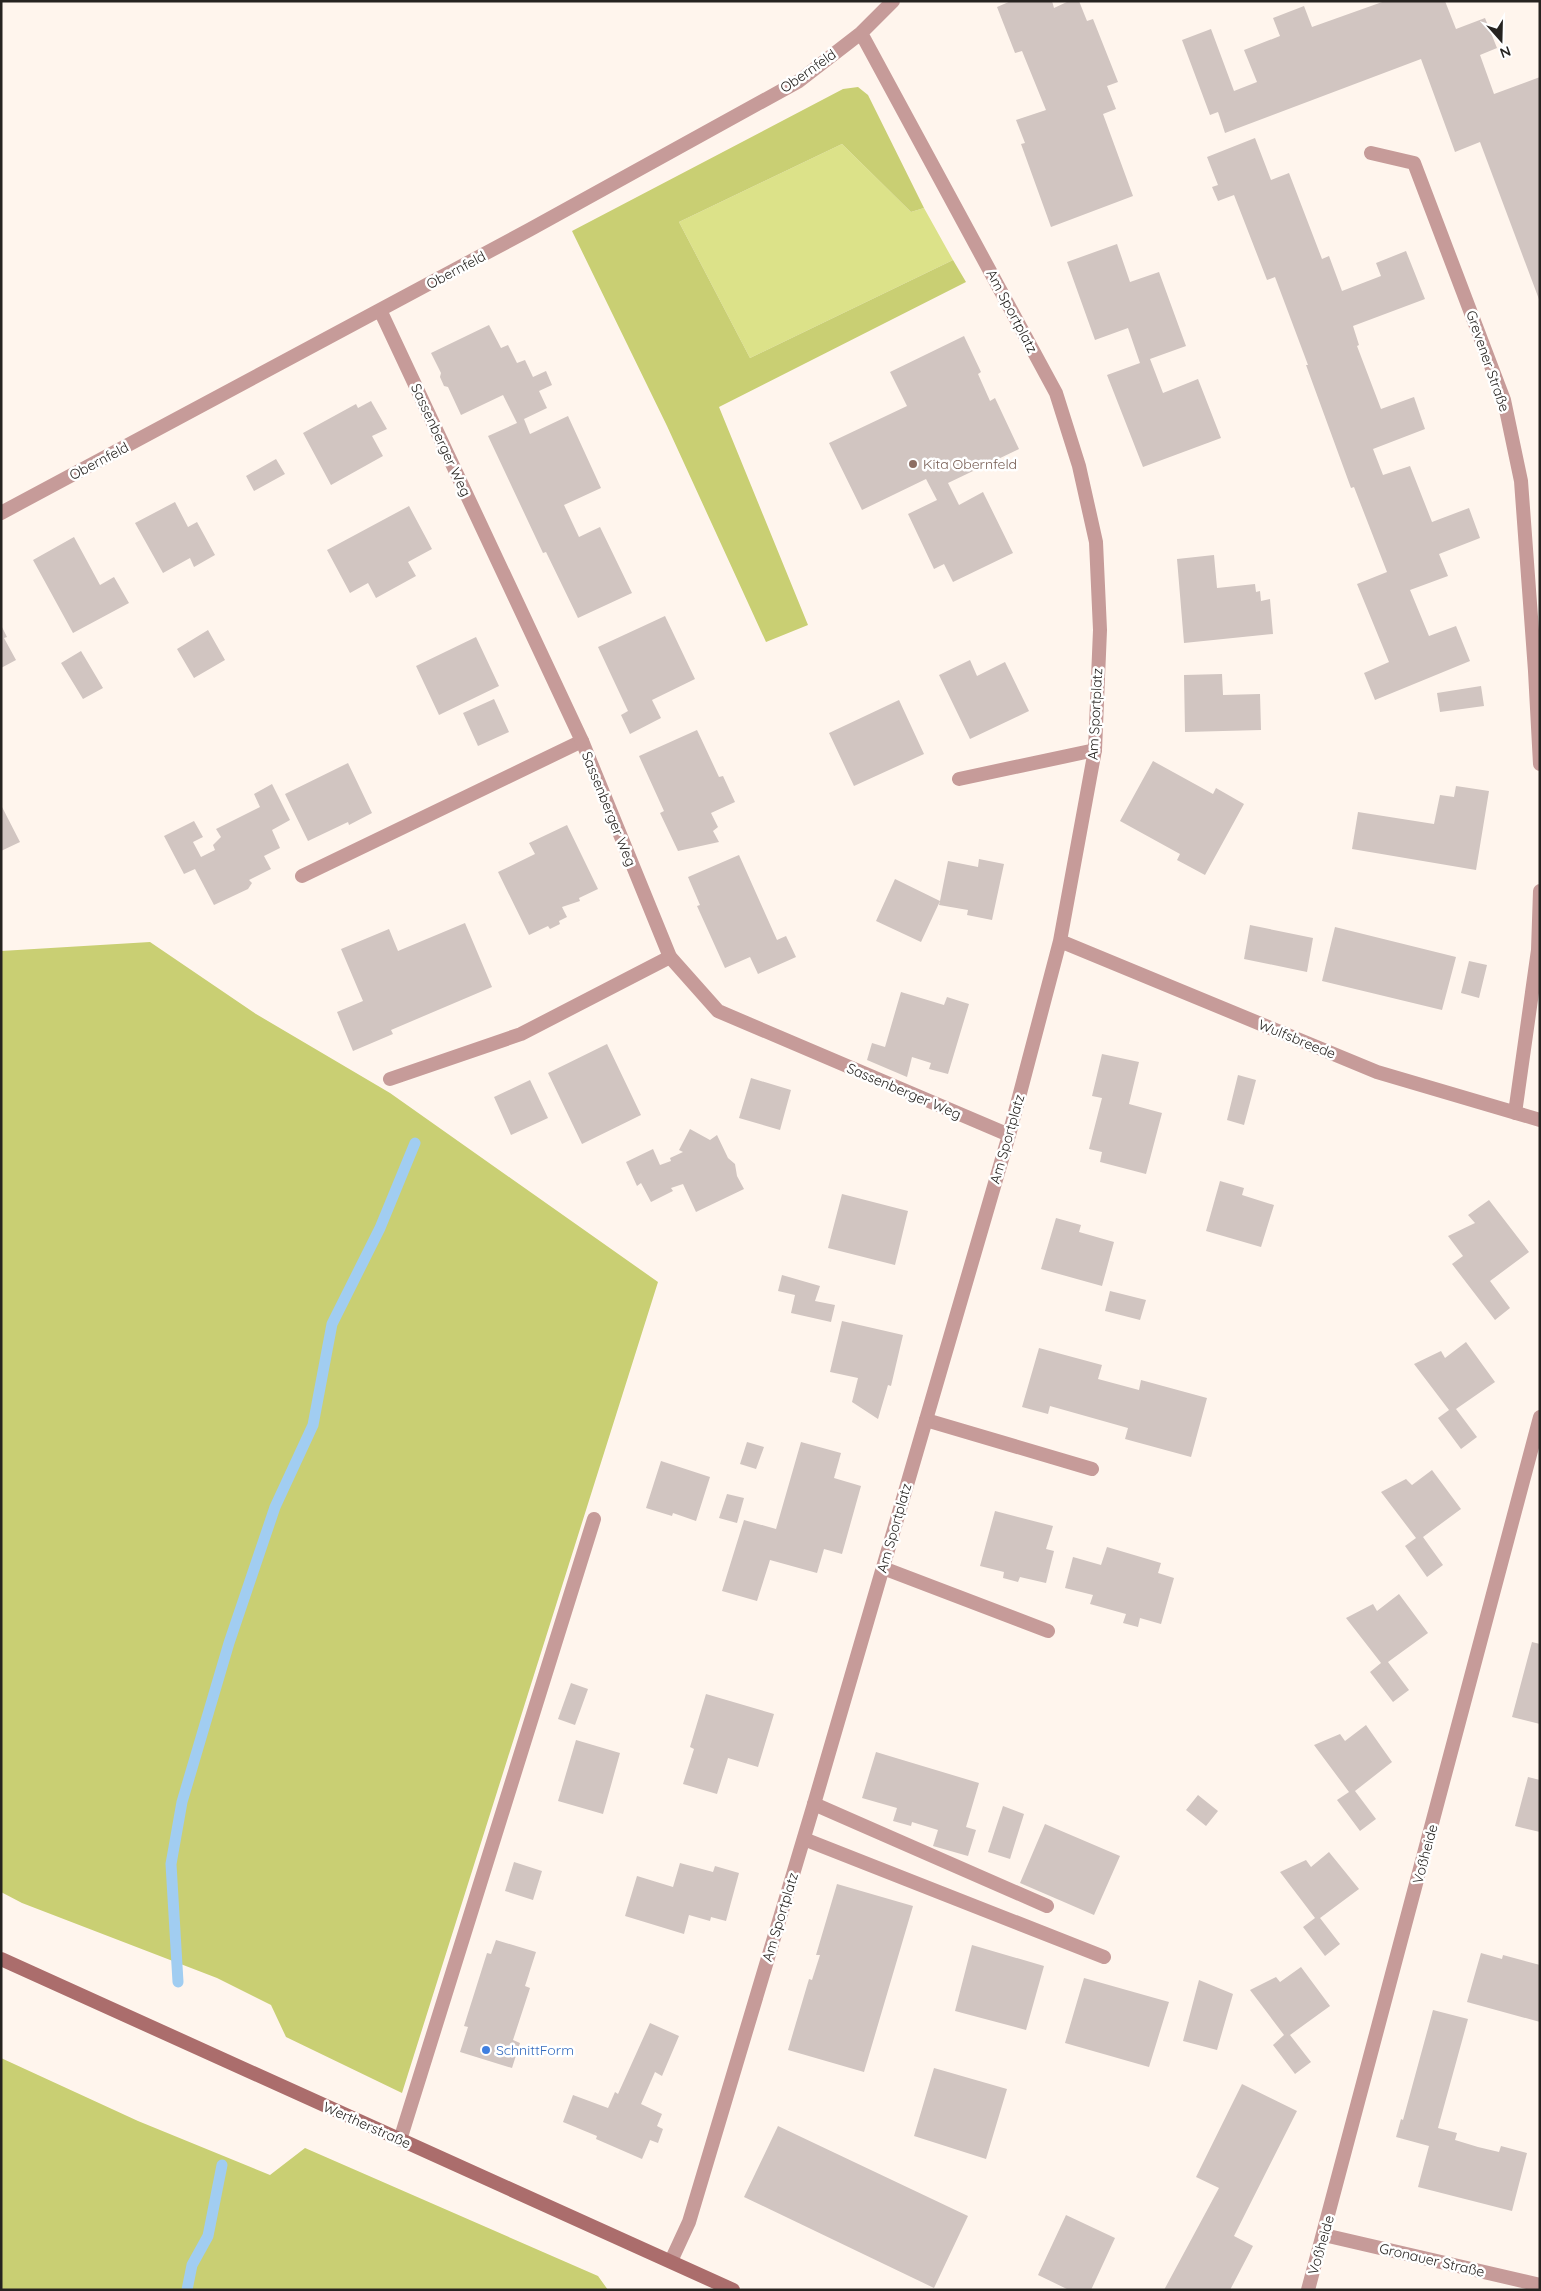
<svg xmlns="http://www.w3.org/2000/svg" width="1541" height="2291" font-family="Quicksand,sans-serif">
<rect width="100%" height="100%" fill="#fff5ed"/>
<path fill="#dce289" d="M842,144L911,212L924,208L953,260L750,358L679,222Z"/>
<path fill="#c9cf73" d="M858,87L868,95L924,208L911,212L842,144L679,222L750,358L953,260L966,282L719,407L808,625L766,642L667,426L572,231L843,89Z
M150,942L256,1014L390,1093L658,1282L402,2093L286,2037L271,2005L217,1978L22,1903L1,1892V951Z
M1,2058L138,2121L270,2175L305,2148L598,2276L608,2290H1Z"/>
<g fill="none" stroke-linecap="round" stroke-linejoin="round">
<path stroke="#a1cdf1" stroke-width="11" d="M178,1982L171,1864L182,1802L229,1643L275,1507L313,1425L332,1324L380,1228L415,1143
M187,2290L192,2265L208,2236L222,2165"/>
</g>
<path fill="#d1c5c1" d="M1011,1H1052L1054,8L1069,1H1079L1087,21L1093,19L1118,82L1107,86L1116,109L1103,114L1133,196L1051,227L1021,144L1025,143L1016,120L1046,110L1022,51L1015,53L997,7Z
M1385,1H1445L1456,29L1485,18L1497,48L1480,55L1494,94L1540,77V302L1480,142L1455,152L1421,59L1225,133L1218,112L1210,115L1182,40L1211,29L1234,91L1257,82L1244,50L1280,36L1273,18L1304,6L1312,27Z
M1255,138L1271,180L1289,173L1322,259L1329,256L1342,291L1381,276L1376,263L1406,251L1425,299L1353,326L1359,345L1357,346L1381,409L1414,397L1425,429L1373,449L1383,475L1410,466L1432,522L1469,508L1480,538L1439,554L1448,576L1410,590L1429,636L1456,626L1470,661L1375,700L1364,673L1389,662L1357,584L1387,572L1354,487L1351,488L1306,365H1308L1275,277L1267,280L1234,195L1218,201L1212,187L1218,185L1207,157Z
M1117,244L1130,282L1159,272L1186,346L1150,359L1163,393L1198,379L1221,438L1143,467L1107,375L1140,363L1128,328L1095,340L1067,262Z
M489,325L501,348L508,345L517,363L525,360L533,377L546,371L552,385L539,391L547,408L524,419L530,434L568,416L601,488L564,505L579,537L600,527L632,593L578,618L546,552L543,553L488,436L517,423L503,395L461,415L448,387L444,386L440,377L441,373L431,353Z
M964,336L981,372L978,374L990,401L995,398L1019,449L948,483L959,505L983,492L1013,553L953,582L944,564L934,569L908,514L937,500L926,479L862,510L829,443L907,406L890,372Z
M371,401L387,429L372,436L383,456L331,485L303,433L356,404L358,408Z
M276,459L285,474L254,491L246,476Z
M175,502L188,527L197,522L215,555L194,567L190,558L163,573L135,523Z
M409,506L432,549L408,562L416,576L376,598L368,583L350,593L327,550Z
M74,537L100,585L114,577L129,603L73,633L33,560Z
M1214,555L1217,588L1255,584L1256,592L1260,591L1261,601L1270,599L1273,634L1184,643L1177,559Z
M665,616L695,679L652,700L661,718L630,734L621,715L628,711L598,647Z
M1,625L7,637L4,638L16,660L1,668Z
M208,630L225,660L194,678L177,649Z
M476,637L499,686L439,715L416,666Z
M81,651L103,688L83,699L61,663Z
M970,660L977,676L1005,662L1029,711L970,739L939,675Z
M1222,674L1223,695L1260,694L1261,730L1185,732L1184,675Z
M1481,686L1484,706L1440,712L1437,693Z
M494,699L509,732L478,746L463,713Z
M899,700L924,754L854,786L829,733Z
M697,730L719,777L723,776L735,802L711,813L718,827L713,831L719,842L678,851L660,813L664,811L639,756Z
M1153,761L1213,794L1216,788L1244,804L1205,875L1177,860L1180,854L1120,821Z
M348,763L372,813L349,825L348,822L308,841L285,794Z
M272,784L290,820L272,830L280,848L264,856L271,869L249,880L252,883L248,889L214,905L195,869L184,874L164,836L194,821L203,837L193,842L201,857L215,850L213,845L221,837L216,829L260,807L254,794Z
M1456,786L1489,791L1476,870L1352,849L1358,812L1434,824L1440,795L1454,797Z
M1,805L20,842L1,851Z
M567,825L598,889L579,898L580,901L562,907L567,917L559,921L560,924L550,929L548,926L529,935L498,872L535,854L529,843Z
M739,855L777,940L786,936L796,957L758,974L750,957L725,968L697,906L700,905L688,877Z
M979,859L1004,864L992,920L967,915L968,910L939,905L940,901L921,942L876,921L895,879L940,901L948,861L978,867Z
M465,923L492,987L391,1030L393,1034L353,1051L337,1012L363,1001L341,949L389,929L398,951Z
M1250,925L1313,938L1307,972L1244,959Z
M1335,927L1456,957L1442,1010L1322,981Z
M1469,961L1487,965L1479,998L1461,993Z
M901,992L944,1005L947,997L969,1004L948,1074L929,1069L931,1063L912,1057L907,1077L867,1060L872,1043L885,1047Z
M607,1044L641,1115L582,1144L548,1073Z
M1102,1054L1139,1062L1129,1104L1162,1113L1146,1174L1100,1162L1102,1152L1089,1149L1102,1098L1092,1096Z
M1238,1075L1256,1080L1244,1125L1227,1120Z
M751,1078L791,1090L780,1130L739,1118Z
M530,1080L548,1118L511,1135L494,1097Z
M690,1129L710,1140L717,1135L728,1158L735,1164L737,1176L744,1189L696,1212L683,1184L671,1188L673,1191L651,1202L641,1183L637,1186L626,1162L653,1149L660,1165L671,1161L670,1158L683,1152L679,1150Z
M1220,1181L1244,1188L1242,1195L1274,1205L1261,1247L1206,1231Z
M842,1194L908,1211L895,1265L828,1248Z
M1489,1200L1529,1252L1490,1281L1510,1308L1495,1320L1452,1264L1463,1256L1448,1236L1475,1223L1468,1215Z
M1056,1218L1081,1225L1079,1232L1114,1242L1102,1286L1041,1269Z
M782,1275L820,1286L815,1301L835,1305L831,1322L791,1313L795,1295L778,1291Z
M1110,1291L1146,1300L1140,1320L1105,1311Z
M842,1321L903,1335L891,1386L888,1385L878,1419L852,1402L858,1378L830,1372Z
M1466,1342L1495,1382L1456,1409L1477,1437L1461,1449L1438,1418L1449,1410L1414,1364L1441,1351L1445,1358Z
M1039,1348L1102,1365L1098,1379L1139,1390L1141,1380L1207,1398L1191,1457L1125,1439L1128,1428L1050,1406L1048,1414L1022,1407Z
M747,1442L764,1447L756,1469L740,1464Z
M801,1442L841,1453L834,1478L861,1486L842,1554L824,1549L817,1573L770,1560L757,1601L722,1591L744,1520L776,1529Z
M661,1461L710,1477L696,1521L673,1513L672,1516L646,1508Z
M1432,1470L1461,1509L1423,1537L1443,1565L1427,1577L1405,1546L1416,1538L1381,1492L1406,1479L1412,1485Z
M727,1494L744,1498L737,1523L719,1518Z
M995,1511L1053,1526L1046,1549L1054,1551L1046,1583L1020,1577L1018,1582L1003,1578L1004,1572L980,1566Z
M1107,1547L1161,1563L1158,1573L1174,1578L1161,1624L1140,1618L1138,1627L1123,1623L1126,1614L1090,1604L1093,1595L1065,1588L1073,1557L1101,1565Z
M1399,1594L1428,1633L1388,1662L1409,1690L1393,1702L1370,1672L1381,1663L1346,1618L1373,1604L1377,1611Z
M1532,1642L1540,1644V1724L1512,1717Z
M571,1683L588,1689L575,1725L558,1719Z
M706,1694L774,1714L758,1767L728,1758L717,1794L683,1784L694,1749L690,1747Z
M1366,1725L1392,1762L1355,1791L1376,1819L1360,1831L1337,1800L1349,1792L1314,1745L1340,1734L1345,1741Z
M576,1740L620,1753L603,1814L558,1801Z
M876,1752L979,1783L966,1827L976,1830L968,1856L933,1846L938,1830L912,1822L911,1826L893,1821L897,1808L862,1798Z
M1528,1777L1540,1780V1832L1515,1826Z
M1198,1795L1218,1811L1206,1826L1186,1810Z
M1003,1806L1024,1814L1010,1859L988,1852Z
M1045,1824L1120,1856L1094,1915L1020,1883Z
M1329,1852L1359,1889L1320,1918L1340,1944L1325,1956L1303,1927L1315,1918L1280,1872L1306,1860L1311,1867Z
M514,1862L542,1871L533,1900L505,1891Z
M680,1863L713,1872L715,1866L739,1873L726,1921L711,1917L710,1921L689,1915L684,1934L625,1916L637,1876L673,1887Z
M837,1884L913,1906L864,2072L788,2050L809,1979L812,1980L820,1955H816Z
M496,1940L536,1952L525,1986L530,1988L513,2040L520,2043L512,2068L460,2052L468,2027L464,2026L487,1953L491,1954Z
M972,1945L1044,1966L1026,2030L955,2011Z
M1481,1953L1502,1959L1503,1955L1540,1965V2022L1467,2002Z
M1301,1967L1330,2006L1290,2035L1311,2062L1295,2074L1273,2045L1284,2035L1250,1990L1276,1977L1280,1982Z
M1084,1978L1169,2002L1149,2067L1065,2043Z
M1199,1980L1233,1994L1217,2050L1183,2041Z
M1433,2010L1468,2019L1438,2128L1457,2133L1455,2140L1478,2147L1499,2152L1501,2146L1527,2153L1512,2211L1418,2187L1429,2146L1396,2137L1401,2119L1403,2120Z
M650,2023L679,2036L662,2076L655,2072L641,2104L662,2114L657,2126L663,2129L658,2143L650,2140L642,2159L596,2139L597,2136L563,2122L573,2095L608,2108L615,2092L618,2094Z
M934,2068L1007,2089L986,2159L914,2136Z
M1242,2084L1297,2111L1234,2236L1253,2246L1230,2290H1164L1219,2188L1196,2177Z
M778,2126L968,2216L934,2288L744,2197Z
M1066,2215L1115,2238L1091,2290H1069L1038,2275Z"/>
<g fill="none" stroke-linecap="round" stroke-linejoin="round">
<path stroke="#c69b99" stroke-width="14" d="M959,779L1095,750
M302,876L582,741
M390,1079L521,1034L670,957
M926,1420L1092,1469
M883,1568L1048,1631
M814,1804L1047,1906
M804,1839L1104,1957
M400,2140L594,1519"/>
<path stroke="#c69b99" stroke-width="14" d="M1371,153L1414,163L1504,400L1521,481L1535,671
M380,310L582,741L670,957L718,1011L1009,1135
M1,513L529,230L799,81L861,33L893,1
M1540,671H1535L1540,764
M1060,941L1377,1072L1540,1120
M1515,1113L1538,950L1540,891
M1324,2235L1540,2285
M671,2261L689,2222L814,1804L1009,1135L1060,941L1095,750L1100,630L1096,542L1079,466L1056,393L861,33
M1308,2290L1540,1417"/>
<path stroke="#ab6d6c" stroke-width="14" d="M1,1959L733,2290"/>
</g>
<circle fill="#8d6e63" stroke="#fff" stroke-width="2" cx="913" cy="464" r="5"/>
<circle fill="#3f7fe0" stroke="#fff" stroke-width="2" cx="486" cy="2050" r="5"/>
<g text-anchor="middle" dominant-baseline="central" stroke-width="5" stroke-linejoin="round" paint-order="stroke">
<g font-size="14" fill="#262320" stroke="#fff">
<text transform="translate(808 71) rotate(-35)">Obernfeld</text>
<text transform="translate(456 270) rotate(-28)">Obernfeld</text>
<text transform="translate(1012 311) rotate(62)">Am Sportplatz</text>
<text transform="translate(1488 361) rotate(71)">Grevener Straße</text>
<text transform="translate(441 440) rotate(65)">Sassenberger Weg</text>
<text transform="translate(99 461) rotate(-28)">Obernfeld</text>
<text transform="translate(1095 714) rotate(-87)">Am Sportplatz</text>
<text transform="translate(609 809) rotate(68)">Sassenberger Weg</text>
<text transform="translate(1297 1039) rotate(22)">Wulfsbreede</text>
<text transform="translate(904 1091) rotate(23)">Sassenberger Weg</text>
<text transform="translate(1007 1139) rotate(-74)">Am Sportplatz</text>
<text transform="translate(894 1528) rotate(-74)">Am Sportplatz</text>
<text transform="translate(1425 1854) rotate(-75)">Voßheide</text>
<text transform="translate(780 1917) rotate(-73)">Am Sportplatz</text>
<text transform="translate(367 2125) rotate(24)">Wertherstraße</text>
<text transform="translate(1321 2245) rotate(-74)">Voßheide</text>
<text transform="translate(1432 2260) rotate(13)">Gronauer Straße</text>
</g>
<g font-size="14" fill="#785e54" stroke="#fff" text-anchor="start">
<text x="923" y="464">Kita Obernfeld</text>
</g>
<g font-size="14" fill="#366cbe" stroke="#fff" text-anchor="start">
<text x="496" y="2050">SchnittForm</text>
</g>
</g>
<rect width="1541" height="2291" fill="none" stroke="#262320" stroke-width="5"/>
<g transform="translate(1501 40) rotate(160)" stroke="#ffffff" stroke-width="4" paint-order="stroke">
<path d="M0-4L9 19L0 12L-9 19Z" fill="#262320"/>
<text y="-8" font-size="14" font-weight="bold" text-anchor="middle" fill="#262320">N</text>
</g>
</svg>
